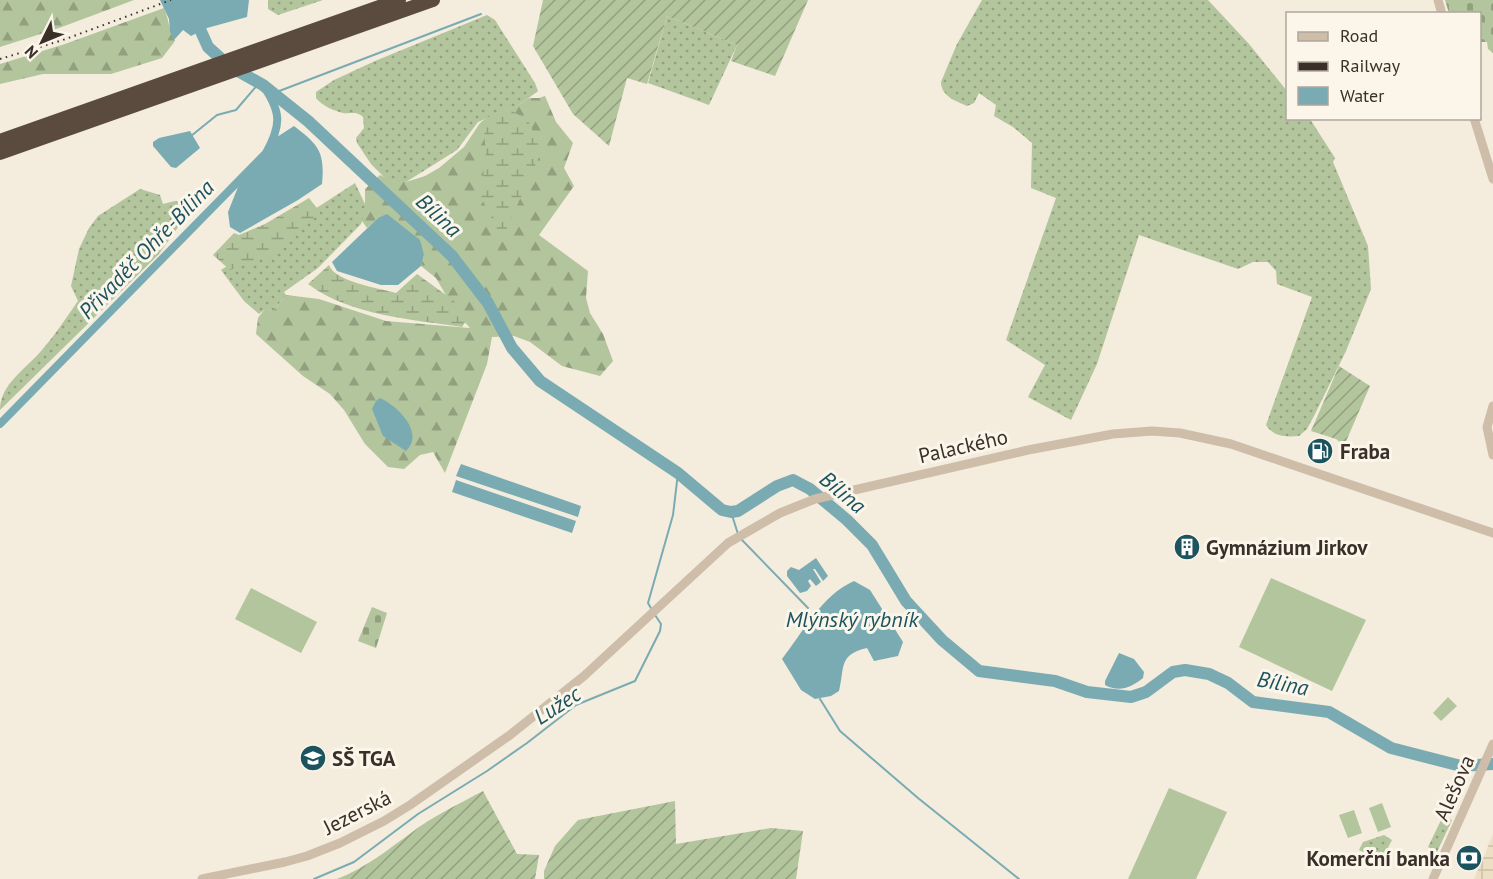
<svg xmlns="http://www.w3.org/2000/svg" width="1493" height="879" font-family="'PT Sans',sans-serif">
<defs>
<pattern id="grass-dots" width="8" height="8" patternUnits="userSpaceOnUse" patternTransform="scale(1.5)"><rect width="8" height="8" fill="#b2c59c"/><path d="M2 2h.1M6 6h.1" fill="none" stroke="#92a07f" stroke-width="1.8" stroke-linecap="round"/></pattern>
<pattern id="forest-firs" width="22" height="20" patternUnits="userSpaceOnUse" patternTransform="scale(1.5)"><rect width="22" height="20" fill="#b2c59c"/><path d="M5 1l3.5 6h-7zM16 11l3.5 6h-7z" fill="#92a07f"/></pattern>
<pattern id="wetland-marsh" width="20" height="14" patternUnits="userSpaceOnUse" patternTransform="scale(1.5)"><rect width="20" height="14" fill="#b2c59c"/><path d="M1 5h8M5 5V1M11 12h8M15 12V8" fill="none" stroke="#92a07f"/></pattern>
<pattern id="cemetery-stones" width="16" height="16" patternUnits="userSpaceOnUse" patternTransform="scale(1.5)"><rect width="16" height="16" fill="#b2c59c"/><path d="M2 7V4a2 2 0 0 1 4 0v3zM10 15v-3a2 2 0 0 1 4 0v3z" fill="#92a07f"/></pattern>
<pattern id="garden-furrows" width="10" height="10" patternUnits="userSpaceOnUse" patternTransform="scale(1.5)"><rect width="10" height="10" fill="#b2c59c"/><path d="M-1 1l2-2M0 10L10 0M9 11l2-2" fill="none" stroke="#92a07f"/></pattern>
<pattern id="plaza-grid" width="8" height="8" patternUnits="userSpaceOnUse" patternTransform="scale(1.5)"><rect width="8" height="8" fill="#eddfc3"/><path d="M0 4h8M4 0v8" fill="none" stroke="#ccc0a8"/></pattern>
</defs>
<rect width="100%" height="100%" fill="#f4ecdd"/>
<path fill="url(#grass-dots)" d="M268,0H323L278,15L268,9Z
M982,0H1208L1249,44L1287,91L1288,118L1310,119L1335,158L1333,162L1368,246L1371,289L1346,351L1314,416L1307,429L1299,436C1285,437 1274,437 1266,425L1312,297L1277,284L1276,271L1268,262H1253L1238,269L1139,235L1097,364L1071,420L1028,397L1045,365L1006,340L1056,198L1031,188L1032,143L1013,127L994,116L996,105L979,93L974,103L967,106C956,101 941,96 941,82L957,44Z
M487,15L495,20L535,83L538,91L522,103L478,122L457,150L406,182H395L386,179L371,164L357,143L356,138L364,128L363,117C356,111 352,114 343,113C334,111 321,105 316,98V92L334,80L375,61Z
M667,16L737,45L709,105L648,83Z
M355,183L365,204V213L361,224L318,268L284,292L286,295L273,311L264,310L259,314L244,301L221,270Z
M140,189L160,195L163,204L175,201L180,202L181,223L159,254L0,410C0,384 26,369 42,350C55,335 66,318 78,301L71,286L79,249L89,228L98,216Z
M1443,816L1452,820L1437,852L1428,847Z
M1384,835L1392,840L1381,861L1359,850L1363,842Z"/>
<path fill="url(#forest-firs)" d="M0,0H134L59,28L0,47Z
M164,8C169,20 169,31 175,41L162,58L111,74H43L0,84V64L65,44Z
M545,96L556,122L573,143L564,168L574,186L539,235L588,271L586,298L590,313L603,334L613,361L600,376L562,366L530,342L514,336L492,337L487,364L445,473L433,452L420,455L404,469L388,467L365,444L344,410L330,394L303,376L256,334L258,318L264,310L273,311L286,295L319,299L386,321L470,328L455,311L436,278L421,266L424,255L378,218L367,228L362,221L365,208V189L380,175L395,182H406L425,176L439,168L464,147L480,123L486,118L522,103L529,98H539Z"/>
<path fill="url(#wetland-marsh)" d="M512,111L528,120L538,143L539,157L506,230L497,229L479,193L486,161L484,124L496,113Z
M309,198L320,212L272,255L230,270L213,255L234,233L239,235L265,224Z
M329,265C335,282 379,288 396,293L417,274L453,300L469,317L462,327C411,319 351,316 308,284Z"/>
<path fill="url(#cemetery-stones)" d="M1445,0H1493V53L1488,49L1487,42H1480V14L1449,13Z
M372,607L387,613L376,648L358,641Z"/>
<path fill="url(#garden-furrows)" d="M543,0H808L775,76L731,61L737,45L667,16L647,84L627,78L609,146L573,114L533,46Z
M1339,366L1370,386L1344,446L1336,439L1311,431Z
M483,791L517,854L539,855L535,879H337C366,868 387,850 411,833C433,816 459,804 483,791Z
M675,801L676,844L771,828L803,831L796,879H544V871L555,846L578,820Z"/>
<path fill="#b2c59c" d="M1271,578L1366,620L1332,691L1239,647Z
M251,588L317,622L301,653L235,619Z
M1448,697L1457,706L1441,721L1433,713Z
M1169,788L1227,812L1196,879H1128Z
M1382,803L1391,827L1378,832L1369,808Z
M1354,810L1362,833L1348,838L1339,815Z"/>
<path fill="url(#plaza-grid)" d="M1493,834V879H1474L1484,856Z"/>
<path fill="#7aabb3" d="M160,0H249L247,17L207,28L191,36L183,30L174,40L170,32L169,19Z
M294,126C319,145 325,152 322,184L298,200L240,233L230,227L228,212L242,177L266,153L274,139Z
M190,131L200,148L176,168L171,167L153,146V142L159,138Z
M387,214L420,240L424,255L421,266L398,285H381L337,271L332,262L378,218Z
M380,398C398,406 425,433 406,451L383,436L372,409L376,401Z
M461,464L581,506L578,517L456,476Z
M456,480L576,521L572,533L452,492Z
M816,558L828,576L823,581L815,569H813L821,582L816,586L810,579L808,581L811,586L807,591L800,593L787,576V571L791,567L799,570Z
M854,581L870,590L903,642L898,656L874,661L867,648C838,655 845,667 839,691L831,696L815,699L801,690L782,659C803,632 822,595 854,581Z
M1119,653L1134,659L1144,672L1143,678C1132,687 1119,693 1105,685V681Z"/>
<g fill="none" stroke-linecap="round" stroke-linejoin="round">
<path stroke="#7aabb3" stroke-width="2" d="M274,93L481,14
M191,136L217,115L236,110L259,83
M731,512L738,534
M741,539L808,608
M652,610L648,603L673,515L678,473
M820,699L840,731L918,798L1019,879
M314,879L354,862L418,814L487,771L527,743L576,705L635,681L660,631L661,624L655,615"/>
<path stroke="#7aabb3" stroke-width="8" d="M0,424L266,153C282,124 281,112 263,85"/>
<path stroke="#7aabb3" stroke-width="12" d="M187,0L208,47L229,66L263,85L308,121L452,256L488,303L512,348L540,381L678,473L722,510L731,512L738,511L777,486L793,480L810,489L847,520L872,545L906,601L942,640L979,671L1055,681L1087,692L1131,697L1146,692L1173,672L1185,670L1209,674L1228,683L1253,702L1329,712L1391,748L1461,766L1493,764"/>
<path stroke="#cebda8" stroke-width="9" d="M1438,0L1442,14
M1474,118L1493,179
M1493,406L1487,427L1493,455
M202,879L285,862L307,856L340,843L384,821L410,805L510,735L584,676L728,543L780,513L815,499L1028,450L1113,434L1152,431L1180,433L1231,444L1493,533
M1433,879L1493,744"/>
<path stroke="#5b4b3f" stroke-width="14" d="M0,141L399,0
M0,153L433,0"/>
<path stroke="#3a3029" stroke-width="2" stroke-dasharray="1.5 4.5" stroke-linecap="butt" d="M0,59L63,40L171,0"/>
</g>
<defs>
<symbol id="fuel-disc" viewBox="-11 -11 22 22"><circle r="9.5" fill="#1b535f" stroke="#fbf5ea"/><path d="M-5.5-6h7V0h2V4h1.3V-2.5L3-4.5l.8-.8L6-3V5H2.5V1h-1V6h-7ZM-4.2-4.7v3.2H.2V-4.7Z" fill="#fff"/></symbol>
<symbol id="building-disc" viewBox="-11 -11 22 22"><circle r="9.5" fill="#1b535f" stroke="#fbf5ea"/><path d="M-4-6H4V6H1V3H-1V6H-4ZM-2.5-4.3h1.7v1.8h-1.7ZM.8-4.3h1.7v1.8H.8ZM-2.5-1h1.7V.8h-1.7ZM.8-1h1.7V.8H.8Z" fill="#fff"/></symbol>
<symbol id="school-disc" viewBox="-11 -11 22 22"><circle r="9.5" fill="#1b535f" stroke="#fbf5ea"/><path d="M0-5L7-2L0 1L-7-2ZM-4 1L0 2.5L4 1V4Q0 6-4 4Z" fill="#fff"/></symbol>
<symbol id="bank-disc" viewBox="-11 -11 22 22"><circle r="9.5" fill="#1b535f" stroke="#fbf5ea"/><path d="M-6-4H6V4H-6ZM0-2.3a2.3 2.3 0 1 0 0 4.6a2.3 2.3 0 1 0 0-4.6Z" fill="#fff"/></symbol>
</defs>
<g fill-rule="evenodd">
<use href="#fuel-disc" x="1305" y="436" width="30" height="30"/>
<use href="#building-disc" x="1172" y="532" width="30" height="30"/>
<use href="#school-disc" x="298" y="743" width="30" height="30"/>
<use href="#bank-disc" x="1454" y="843" width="30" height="30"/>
</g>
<g text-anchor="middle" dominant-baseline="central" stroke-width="6" stroke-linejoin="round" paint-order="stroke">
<g font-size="21" fill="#3a3029" stroke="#fbf5ea">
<text transform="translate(963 446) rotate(-13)">Palackého</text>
<text transform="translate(1454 788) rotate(-66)">Alešova</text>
<text transform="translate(357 812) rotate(-27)">Jezerská</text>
</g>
<g font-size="21" font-weight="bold" fill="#3a3029" stroke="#fbf5ea" text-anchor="start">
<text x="1340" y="451">Fraba</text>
<text x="1206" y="547">Gymnázium Jirkov</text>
<text x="332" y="758">SŠ TGA</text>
<text x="1450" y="858" text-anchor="end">Komerční banka</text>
</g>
<g font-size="22" font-style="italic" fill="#1b535f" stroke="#fbf5ea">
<text transform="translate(439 215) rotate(43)">Bílina</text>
<text transform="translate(146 249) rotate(-46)">Přivaděč Ohře-Bílina</text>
<text transform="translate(843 492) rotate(40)">Bílina</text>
<text x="852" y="619">Mlýnský rybník</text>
<text transform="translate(1283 683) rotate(11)">Bílina</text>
<text transform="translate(557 705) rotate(-33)">Lužec</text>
</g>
</g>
<rect x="1286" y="12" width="195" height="108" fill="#fbf5ea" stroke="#aea69d" stroke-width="1.5"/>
<rect x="1298" y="32" width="30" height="9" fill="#cebda8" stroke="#aea69d" stroke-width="1.5"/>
<text x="1340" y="42" font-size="18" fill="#3a3029">Road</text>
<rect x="1298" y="62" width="30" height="9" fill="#3a3029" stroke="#aea69d" stroke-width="1.5"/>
<text x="1340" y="72" font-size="18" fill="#3a3029">Railway</text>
<rect x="1298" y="87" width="30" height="18" fill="#7aabb3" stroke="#aea69d" stroke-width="1.5"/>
<text x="1340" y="102" font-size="18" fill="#3a3029">Water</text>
<g transform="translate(42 42) rotate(227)" stroke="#fbf5ea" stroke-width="4.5" paint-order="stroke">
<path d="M0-4.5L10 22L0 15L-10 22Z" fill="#3a3029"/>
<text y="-9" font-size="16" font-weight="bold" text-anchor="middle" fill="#3a3029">N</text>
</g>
</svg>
